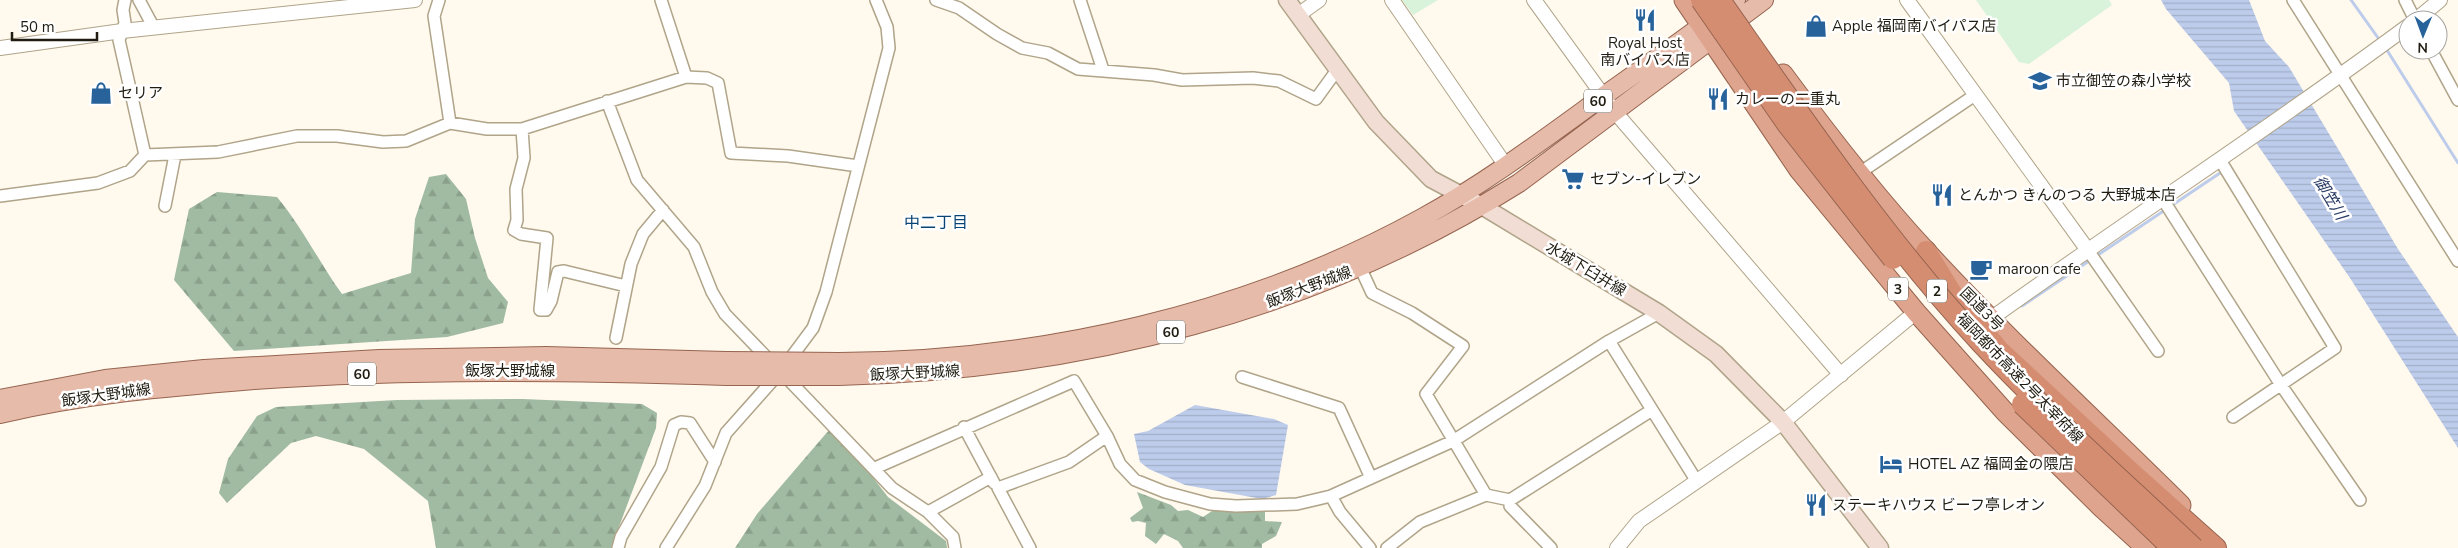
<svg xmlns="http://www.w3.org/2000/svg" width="2458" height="548" font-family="'Nunito Sans','Noto Sans JP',sans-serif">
<defs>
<pattern id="forest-firs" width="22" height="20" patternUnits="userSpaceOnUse" patternTransform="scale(1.25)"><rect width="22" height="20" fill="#a0bba1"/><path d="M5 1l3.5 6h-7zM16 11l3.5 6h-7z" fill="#8aa08a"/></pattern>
<pattern id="water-rules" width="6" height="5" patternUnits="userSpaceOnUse" patternTransform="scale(1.25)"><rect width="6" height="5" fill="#bdcceb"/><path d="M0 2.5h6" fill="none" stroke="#a2afc8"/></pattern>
</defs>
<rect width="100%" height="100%" fill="#fff9ee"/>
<path fill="url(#forest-firs)" d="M446,174L466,199L475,238L488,278L508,302L503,323L447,337L234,351L174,280L189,209L217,192L277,197C302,227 319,262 342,294L411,273L415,219L429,177Z
M523,399L642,404L657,413L656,428L611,548H436L428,501L364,449L316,436L291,443L227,503L219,493L228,459L257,416L276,407L397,400Z
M829,430L864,466L888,497L946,541L947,548H735L757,514Z
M1137,492L1171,505L1178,511L1188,510L1203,517L1212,511L1265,510V521L1282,522L1276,536L1262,544V548H1183L1178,541L1164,534L1156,544L1145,536L1146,523L1138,521L1132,522L1130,518L1143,508Z"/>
<path fill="#d9f3da" d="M1402,0H1438L1413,15Z
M1976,0H2109L2112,5L2029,64L2019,62Z"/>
<path fill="url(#water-rules)" d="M2161,0H2249L2265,41L2289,67L2398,249L2458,337V448L2350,278L2234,111L2229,83L2166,9Z
M1195,405L1274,419L1288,425L1276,495L1262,499L1185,485L1149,469L1140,462L1134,434L1148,431Z"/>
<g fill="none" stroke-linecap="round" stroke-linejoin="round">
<path stroke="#bdcceb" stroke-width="3" d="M2351,0L2381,42
M2385,47L2458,163
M2022,306L2223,171"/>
<defs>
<path id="minor" d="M125,0L123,10L125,23L119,40L145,155
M139,0L154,28
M439,0L434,16L450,123
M661,0L686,77
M936,0L959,8L997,34L1022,48L1048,53L1078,69L1154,75L1182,80L1253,78L1279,81L1316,99L1337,70
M1080,0L1103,70
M2293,0L2458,261
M2405,0L2415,20
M2431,50L2458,100
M607,101L637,180L694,247L712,292L725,314L773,364
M522,129L524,158L516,189L517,220L514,230L521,234L547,238L540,310H546L551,301L558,272L564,271L626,286
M2220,160L2335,348L2233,417
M1858,174L1975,95
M0,196L98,183L130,171L145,155L218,152L297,136H337L383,142L406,141L450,123L487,129H522L686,77L707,78L718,83L731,153L788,156L858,166
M2162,198L2281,385L2360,500
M165,206L175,155
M2087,249L2158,351
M1360,267L1372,293L1412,313L1463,346L1426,394L1486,495
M616,338L631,264L643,234L663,210
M1609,341L1696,480
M784,375L892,488L928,512L953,537L955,548
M1242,377L1339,408L1371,478
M964,427L994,483
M875,468L1074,381L1107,436L1120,464L1135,480L1165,492L1210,504L1236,506L1297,504L1331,496L1453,441L1609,341L1659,313
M1331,496L1340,512L1370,548
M1510,500L1652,410
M928,512L991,477
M618,548L621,537L661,467L674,425L681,422L690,423L715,462
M666,548L705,486L726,433L781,371L813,328L826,292L889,48L887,27L876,0
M1030,548L998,488L1069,462L1107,436
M1387,548L1420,522L1486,495L1510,500V506L1551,548"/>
<path id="tertiary" d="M1392,0L1506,166
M1534,0L1615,112L1841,375
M1907,0L2087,249
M1298,15L1319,0
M2416,20L2440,0
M0,48L122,31L415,0
M1992,318C2129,219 2272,127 2408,26
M1617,548L1639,521L1783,422L1916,312"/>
<path id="secondary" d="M1287,0L1376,122L1431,179L1482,206L1659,313L1716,354L1783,422L1880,548"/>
<path id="primary" d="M839,362C1039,361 1246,315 1422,218C1482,185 1536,145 1591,105C1640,70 1689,36 1736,0
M839,376C1079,370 1314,312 1519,183L1764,0
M0,399L105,379L204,369L379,359L546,356L726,361
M0,414C85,394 168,387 254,380C412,369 569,371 726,376"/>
<path id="trunk" d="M1684,0L1799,170L1916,312L2005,412L2102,508L2146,548
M1783,74C1828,135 1874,195 1926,251C2007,339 2096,421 2181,505"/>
<path id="motorway" d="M1926,251L1953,295L1999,350L2131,472L2216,548"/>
</defs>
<use href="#minor" stroke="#b0a489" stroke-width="14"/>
<use href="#tertiary" stroke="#b0a489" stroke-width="16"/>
<use href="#secondary" stroke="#b0a489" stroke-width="19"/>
<use href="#primary" stroke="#966550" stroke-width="20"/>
<use href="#trunk" stroke="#966550" stroke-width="21"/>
<use href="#motorway" stroke="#966550" stroke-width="22"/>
<use href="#minor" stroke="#fff" stroke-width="11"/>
<use href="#tertiary" stroke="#fff" stroke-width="14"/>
<use href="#secondary" stroke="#f2ddd5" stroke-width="16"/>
<use href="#primary" stroke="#e6bbaa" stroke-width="18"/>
<use href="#trunk" stroke="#dea48e" stroke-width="19"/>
<use href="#motorway" stroke="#d58d72" stroke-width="20"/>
<defs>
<path id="primary-bridge" d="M726,361L839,362
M726,376H839"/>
<path id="motorway-bridge" d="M1701,0L1787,124L1893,259
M1720,0C1802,117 1884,238 1981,343C2048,415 2123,481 2194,548
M2022,404L2172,548"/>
</defs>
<use href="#primary-bridge" stroke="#966550" stroke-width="20" stroke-linecap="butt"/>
<use href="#motorway-bridge" stroke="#966550" stroke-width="22" stroke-linecap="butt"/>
<use href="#primary-bridge" stroke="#e6bbaa" stroke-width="18"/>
<use href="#motorway-bridge" stroke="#d58d72" stroke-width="20"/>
</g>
<defs>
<symbol id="restaurant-bare" viewBox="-9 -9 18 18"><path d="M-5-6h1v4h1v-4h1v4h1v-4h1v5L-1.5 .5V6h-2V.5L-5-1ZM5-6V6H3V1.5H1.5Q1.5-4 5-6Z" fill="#27639a" stroke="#fff" stroke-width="2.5" paint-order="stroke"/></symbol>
<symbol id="shop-bare" viewBox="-9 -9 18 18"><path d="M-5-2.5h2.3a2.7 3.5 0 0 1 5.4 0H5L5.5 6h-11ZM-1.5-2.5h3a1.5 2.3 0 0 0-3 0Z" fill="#27639a" stroke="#fff" stroke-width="2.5" paint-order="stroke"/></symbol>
<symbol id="school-bare" viewBox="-9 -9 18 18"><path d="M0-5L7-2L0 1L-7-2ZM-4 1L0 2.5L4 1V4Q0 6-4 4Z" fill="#27639a" stroke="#fff" stroke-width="2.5" paint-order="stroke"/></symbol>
<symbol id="supermarket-bare" viewBox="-9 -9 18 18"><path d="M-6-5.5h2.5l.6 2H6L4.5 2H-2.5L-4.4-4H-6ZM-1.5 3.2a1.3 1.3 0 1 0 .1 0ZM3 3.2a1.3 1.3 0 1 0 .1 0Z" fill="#27639a" stroke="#fff" stroke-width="2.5" paint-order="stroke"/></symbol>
<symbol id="cafe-bare" viewBox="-9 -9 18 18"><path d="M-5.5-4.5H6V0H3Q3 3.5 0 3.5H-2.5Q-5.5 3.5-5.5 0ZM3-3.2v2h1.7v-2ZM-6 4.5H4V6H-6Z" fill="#27639a" stroke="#fff" stroke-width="2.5" paint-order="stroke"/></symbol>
<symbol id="hotel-bare" viewBox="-9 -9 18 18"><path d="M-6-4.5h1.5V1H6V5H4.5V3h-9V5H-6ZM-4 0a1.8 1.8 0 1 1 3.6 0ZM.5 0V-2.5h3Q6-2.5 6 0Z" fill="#27639a" stroke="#fff" stroke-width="2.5" paint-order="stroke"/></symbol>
</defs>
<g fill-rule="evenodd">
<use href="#restaurant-bare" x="1629" y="4" width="32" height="32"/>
<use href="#shop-bare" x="1800" y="10" width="32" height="32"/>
<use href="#school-bare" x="2024" y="65" width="32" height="32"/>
<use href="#shop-bare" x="85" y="77" width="32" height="32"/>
<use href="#restaurant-bare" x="1702" y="83" width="32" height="32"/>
<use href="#supermarket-bare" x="1557" y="163" width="32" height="32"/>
<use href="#restaurant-bare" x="1926" y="179" width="32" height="32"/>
<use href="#cafe-bare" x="1965" y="253" width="32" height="32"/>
<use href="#hotel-bare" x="1875" y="448" width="32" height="32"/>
<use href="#restaurant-bare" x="1800" y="489" width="32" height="32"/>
</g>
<g text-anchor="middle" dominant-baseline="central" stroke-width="5" stroke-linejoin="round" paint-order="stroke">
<g fill="#fff" stroke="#636058" stroke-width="1">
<rect x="1584" y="89.5" width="28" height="23" rx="4"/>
<rect x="1888" y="277.5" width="20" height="23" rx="4"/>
<rect x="1927" y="279.5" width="20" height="23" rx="4"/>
<rect x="1157" y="320.5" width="28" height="23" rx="4"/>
<rect x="348" y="362.5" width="28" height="23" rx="4"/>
</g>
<g font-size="14" font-weight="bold" fill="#201c11">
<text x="1598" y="101">60</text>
<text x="1898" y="289">3</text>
<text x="1937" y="291">2</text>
<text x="1171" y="332">60</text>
<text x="362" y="374">60</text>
</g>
<g font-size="15" fill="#201c11" stroke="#fff" text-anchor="start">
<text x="1832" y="26">Apple 福岡南バイパス店</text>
<text x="1645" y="43" text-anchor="middle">Royal Host<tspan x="1645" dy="17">南バイパス店</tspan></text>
<text x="2056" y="81">市立御笠の森小学校</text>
<text x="118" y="93">セリア</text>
<text x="1735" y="99">カレーの二重丸</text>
<text x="1590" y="179">セブン-イレブン</text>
<text x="1958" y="195">とんかつ きんのつる 大野城本店</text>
<text x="1998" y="269">maroon cafe</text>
<text x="1908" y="464">HOTEL AZ 福岡金の隈店</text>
<text x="1832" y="505">ステーキハウス ビーフ亭レオン</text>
</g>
<g font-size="15" fill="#201c11" stroke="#fff">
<text transform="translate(1586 269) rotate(31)">水城下臼井線</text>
<text transform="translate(1309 287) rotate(-21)">飯塚大野城線</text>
<text transform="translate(1982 309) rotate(45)">国道3号</text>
<text x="510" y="371">飯塚大野城線</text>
<text transform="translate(915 373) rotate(-3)">飯塚大野城線</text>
<text transform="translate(2020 378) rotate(46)">福岡都市高速2号太宰府線</text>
<text transform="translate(106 395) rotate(-8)">飯塚大野城線</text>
</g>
<g font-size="16" font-style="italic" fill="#273963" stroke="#fff">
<text transform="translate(2330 198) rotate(59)">御笠川</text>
</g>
<g font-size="16" fill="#094474" stroke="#fff">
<text x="936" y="223">中二丁目</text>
</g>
</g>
<g transform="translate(2423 35) rotate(181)"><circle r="24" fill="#ffffff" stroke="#a6a4a0"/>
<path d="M0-4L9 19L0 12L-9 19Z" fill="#27639a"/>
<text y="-8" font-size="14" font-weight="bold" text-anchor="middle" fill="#201c11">N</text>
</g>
<path d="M12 32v8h85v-8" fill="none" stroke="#201c11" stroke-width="2.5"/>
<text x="20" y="32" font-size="15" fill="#201c11" stroke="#ffffff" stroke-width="4" paint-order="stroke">50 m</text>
</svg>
